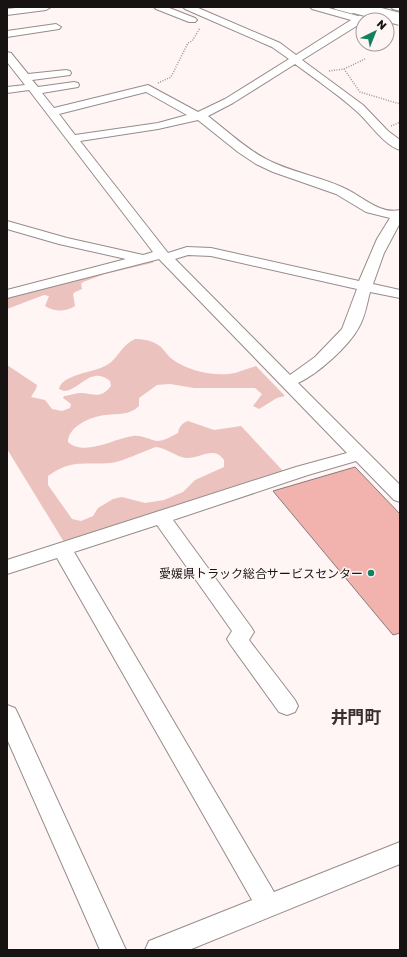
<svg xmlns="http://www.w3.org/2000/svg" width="407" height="957" font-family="'Golos Text','Noto Sans JP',sans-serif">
<rect width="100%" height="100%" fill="#fef5f4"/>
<path fill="#ecc2bf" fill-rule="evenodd" d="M153,260L154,262L152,263L105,274L83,282L81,284L82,289L75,292L73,294L75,306C65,312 55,312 45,306L49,296L44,295L7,309V297Z
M135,339C144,339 154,341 161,347C165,351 168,356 172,359C188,371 215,377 235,373C242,371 249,368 256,366L285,396L277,398L259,409L253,406L262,394L255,388H194L170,384L157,385L139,398V406C129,416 118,413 106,415C92,416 68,426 68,442C85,457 115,438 133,436C143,435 149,440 157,441C164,441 172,436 178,433C179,427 182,423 188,421L214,430L241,426L284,472L64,542L7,449V365L37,385L36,389L31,397L45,400L52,409L62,411L70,408L71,404L63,398L64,396C69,396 75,393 80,393C94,393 100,400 111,386L110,381C91,365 80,390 64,391L59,389C61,375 94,372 105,366C118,360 120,346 135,339ZM156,447C167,448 176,457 186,458C200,459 214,445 224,460V467L195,480L183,492L164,500L145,503L122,497L113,499L98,508L93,516L81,521L72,519L48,485V476C72,459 83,465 110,463C122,462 144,451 156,447Z"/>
<path fill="#f2b3ae" stroke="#857b7a" d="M355,467L400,514V633L393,635L273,491Z"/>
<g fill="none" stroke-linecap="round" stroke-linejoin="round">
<defs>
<path id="minor" d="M24,7H51L46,10L7,15V9Z
M154,7H167L195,18L197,20L195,22H189L156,9Z
M183,7H196L280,43L296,55L351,20L312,9L310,7H325L358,16H365L367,18L363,20V22L302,60L363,105L388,131L400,140V150C383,145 368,120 354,109C336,93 315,79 295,64L233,103L208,116C226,130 244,147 264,158C289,172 319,176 344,188C362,196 380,215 400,210V223L384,253L373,284L400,290V298L370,292C367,303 365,317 359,327C349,346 318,374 298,383L400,485V502L394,500L356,461L308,475L173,520L251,627L254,632L249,640L295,700L298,706L295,712L287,715L279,712L230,644L227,639L232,631L157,525L74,552L274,892L400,842V864L189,950H145L149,941L252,900L57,558L7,574V560L296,467L347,453L159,259L7,298V290L126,259L59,244L7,229V221L67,238L143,255L153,252L29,90L7,93V87L25,85L7,62V52L11,53L28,74L66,70L70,71L71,73L70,75L32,80L38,87L74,82L78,83L79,85L78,87L42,93L54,108L148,85L198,112L225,99L289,59L272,47L185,9ZM146,92L187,115L158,123L75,135L59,114ZM198,120L238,152L256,164L273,172L336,194L366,212L390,218L377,239L359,281L211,248L187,247L168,253L80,141L158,129ZM188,255L211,256L357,289L342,329L315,357L290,375L175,259Z
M56,24L61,27L59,29L7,37V31Z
M7,705L15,708L18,714L126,950H100L7,739Z"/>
<path id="secondary" d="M333,7H352L382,15L384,17L382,19L376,20L335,9Z
M391,7H400V11L393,9Z"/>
</defs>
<use href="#minor" stroke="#968c8b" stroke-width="2"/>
<use href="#secondary" stroke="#968c8b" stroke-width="2"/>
<path stroke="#9e9796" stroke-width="1.5" stroke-dasharray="1 1.5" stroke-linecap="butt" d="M344,69L365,59
M329,71L344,69L360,92L400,104
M158,83L171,77L188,43L192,41L200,28
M391,126L400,122"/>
<use href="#minor" fill="#fff" fill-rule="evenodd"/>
<use href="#secondary" fill="#fff" fill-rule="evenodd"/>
<defs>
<path id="motorway-bridge" d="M354,7L400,19"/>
</defs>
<use href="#motorway-bridge" stroke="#968c8b" stroke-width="14" stroke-linecap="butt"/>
<use href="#motorway-bridge" stroke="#fff" stroke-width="12"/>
</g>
<circle fill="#13815e" stroke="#fef5f4" stroke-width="1.5" cx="371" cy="573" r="4"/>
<g text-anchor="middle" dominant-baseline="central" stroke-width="3" stroke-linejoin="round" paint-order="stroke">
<g font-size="12" fill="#171313" stroke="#fef5f4" text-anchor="end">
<text x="363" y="573">愛媛県トラック総合サービスセンター</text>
</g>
<g font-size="17" font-weight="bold" fill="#382f2e" stroke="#fef5f4">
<text x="356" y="716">井門町</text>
</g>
</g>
<rect width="407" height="957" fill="none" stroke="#171313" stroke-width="16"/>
<g transform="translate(375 32) rotate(43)"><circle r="19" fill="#fef5f4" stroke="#a29b9a"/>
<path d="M0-3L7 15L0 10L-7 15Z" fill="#13815e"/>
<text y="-6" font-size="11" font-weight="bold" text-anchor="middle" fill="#171313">N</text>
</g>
</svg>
